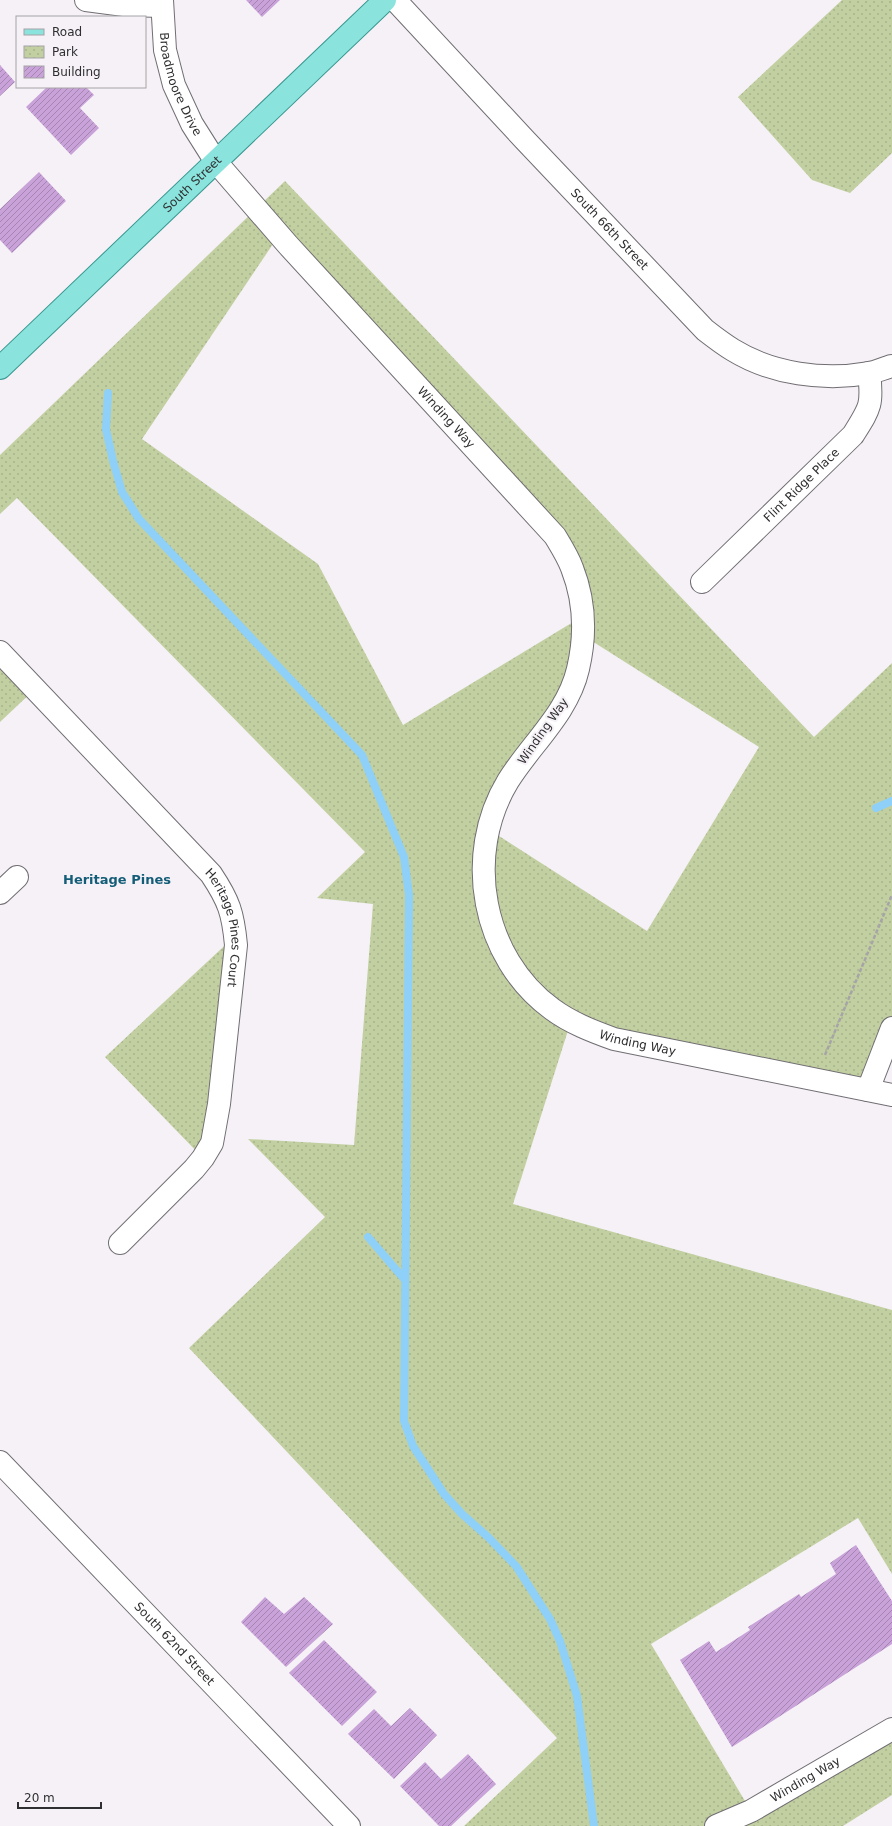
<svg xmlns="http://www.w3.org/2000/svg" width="892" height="1826" font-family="'DejaVu Sans',sans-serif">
<defs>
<pattern id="park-dots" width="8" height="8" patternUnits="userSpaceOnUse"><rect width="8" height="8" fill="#c2d0a1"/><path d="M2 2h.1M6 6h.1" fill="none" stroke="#a7b38b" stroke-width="1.8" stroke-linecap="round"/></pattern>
<pattern id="building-hatch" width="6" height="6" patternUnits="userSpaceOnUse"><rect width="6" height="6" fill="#c9a2d9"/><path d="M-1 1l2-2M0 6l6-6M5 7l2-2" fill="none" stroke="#a484b0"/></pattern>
</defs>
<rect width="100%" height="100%" fill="#f5f1f6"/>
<path fill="url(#park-dots)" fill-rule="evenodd" d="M842,0H892V153L850,193L812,180L738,97Z
M285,181L814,737L892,663V1028L868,1090L571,1021L513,1204L892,1310V1574L858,1518L651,1644L751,1811L892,1729V1795L843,1826H464L557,1738L189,1348L325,1217L248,1139L354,1145L373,904L317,898L365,852L17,498L0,514V455ZM279,235L572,567L583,616L403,725L318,564L142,439ZM584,636L759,747L647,931L488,829L568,695Z
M0,652L35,689L0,722Z
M235,936L203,1158L105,1057Z"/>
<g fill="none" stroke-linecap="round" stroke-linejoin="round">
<path stroke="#8ed0f8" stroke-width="8" d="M108,393L106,429L113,461L122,492L139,519L362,755L404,857L409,895L404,1421L413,1446L444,1494L462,1514L488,1537L516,1566L550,1619L560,1641L577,1696L594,1826
M876,808L892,801
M368,1237L405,1280"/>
</g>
<path fill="url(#building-hatch)" d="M246,0H280L262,17Z
M0,65L15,82L0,96Z
M47,87H86L94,95L80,108L99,128L71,155L26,107Z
M39,172L66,201L12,253L0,240V209Z
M856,1545L892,1601V1644L732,1747L680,1660L709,1641L716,1652L750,1630L748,1627L799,1594L801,1597L836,1574L830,1563Z
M265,1597L284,1614L304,1597L333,1624L286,1667L241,1622Z
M324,1640L377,1692L342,1726L289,1673Z
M410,1708L437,1735L394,1779L348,1734L374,1709L391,1726Z
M468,1754L496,1784L451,1826H439L400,1786L425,1762L441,1779Z"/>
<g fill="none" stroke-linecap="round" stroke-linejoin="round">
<defs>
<g id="minor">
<path d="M86,0L124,5L162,6"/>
<path id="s1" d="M162,0L165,50L174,85L192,124L216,162L288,245L555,536C561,546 568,557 572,568C585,601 586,635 578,669C568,713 531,744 508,781C463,855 482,958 552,1009C571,1023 592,1031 614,1039L892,1095"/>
<path id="s2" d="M395,0L524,139L705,330C714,337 723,344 733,350C772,374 824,381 869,373C876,372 884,368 892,366"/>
<path id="s3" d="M702,582L853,435C870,408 873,405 869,373"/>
<path id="s4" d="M0,652L211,874C229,901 233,913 236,945L219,1104L212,1143L203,1158L194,1169L120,1243"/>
<path d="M0,893L17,877"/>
<path d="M868,1090L892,1028"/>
<path id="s5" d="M0,1462L349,1826"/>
<path id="s6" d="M716,1826L751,1811L892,1729"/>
</g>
<g id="major">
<path id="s7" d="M0,368L385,0"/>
</g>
</defs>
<use href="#minor" stroke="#716e73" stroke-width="24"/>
<use href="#major" stroke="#379790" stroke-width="24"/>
<path stroke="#a7a4a8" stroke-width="2.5" stroke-dasharray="4 2" stroke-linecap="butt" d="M825,1055L892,895"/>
<use href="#minor" stroke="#fff" stroke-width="22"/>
<use href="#major" stroke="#8ae3dc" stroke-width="22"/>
</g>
<g text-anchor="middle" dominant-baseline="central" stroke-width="4" stroke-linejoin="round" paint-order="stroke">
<g font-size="12" fill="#2f2e30" stroke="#f5f1f6">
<text stroke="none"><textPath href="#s1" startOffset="87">Broadmoore Drive</textPath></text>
<text stroke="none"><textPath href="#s7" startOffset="266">South Street</textPath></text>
<text stroke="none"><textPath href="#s2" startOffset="314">South 66th Street</textPath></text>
<text stroke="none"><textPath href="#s1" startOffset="518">Winding Way</textPath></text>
<text stroke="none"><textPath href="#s3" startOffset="139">Flint Ridge Place</textPath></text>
<text transform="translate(543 731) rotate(-55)">Winding Way</text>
<text stroke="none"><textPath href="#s4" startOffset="363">Heritage Pines Court</textPath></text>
<text stroke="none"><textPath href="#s1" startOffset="1298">Winding Way</textPath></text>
<text stroke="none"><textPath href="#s5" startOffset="252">South 62nd Street</textPath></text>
<text stroke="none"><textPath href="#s6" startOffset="101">Winding Way</textPath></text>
</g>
<g font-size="13" font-weight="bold" fill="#145d78" stroke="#f5f1f6">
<text x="117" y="879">Heritage Pines</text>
</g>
</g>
<rect x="16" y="16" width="130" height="72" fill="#f5f1f6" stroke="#a6a3a7"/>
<rect x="24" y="29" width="20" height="6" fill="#8ae3dc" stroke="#a6a3a7"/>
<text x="52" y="36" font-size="12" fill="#2f2e30">Road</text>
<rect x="24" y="46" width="20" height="12" fill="url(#park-dots)" stroke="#a6a3a7"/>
<text x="52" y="56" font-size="12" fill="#2f2e30">Park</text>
<rect x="24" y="66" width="20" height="12" fill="url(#building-hatch)" stroke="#a6a3a7"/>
<text x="52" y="76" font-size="12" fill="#2f2e30">Building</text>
<path d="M18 1802v6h83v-6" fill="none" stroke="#2f2e30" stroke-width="2"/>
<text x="24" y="1802" font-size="12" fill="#2f2e30" stroke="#f5f1f6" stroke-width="3" paint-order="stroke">20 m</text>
</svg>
